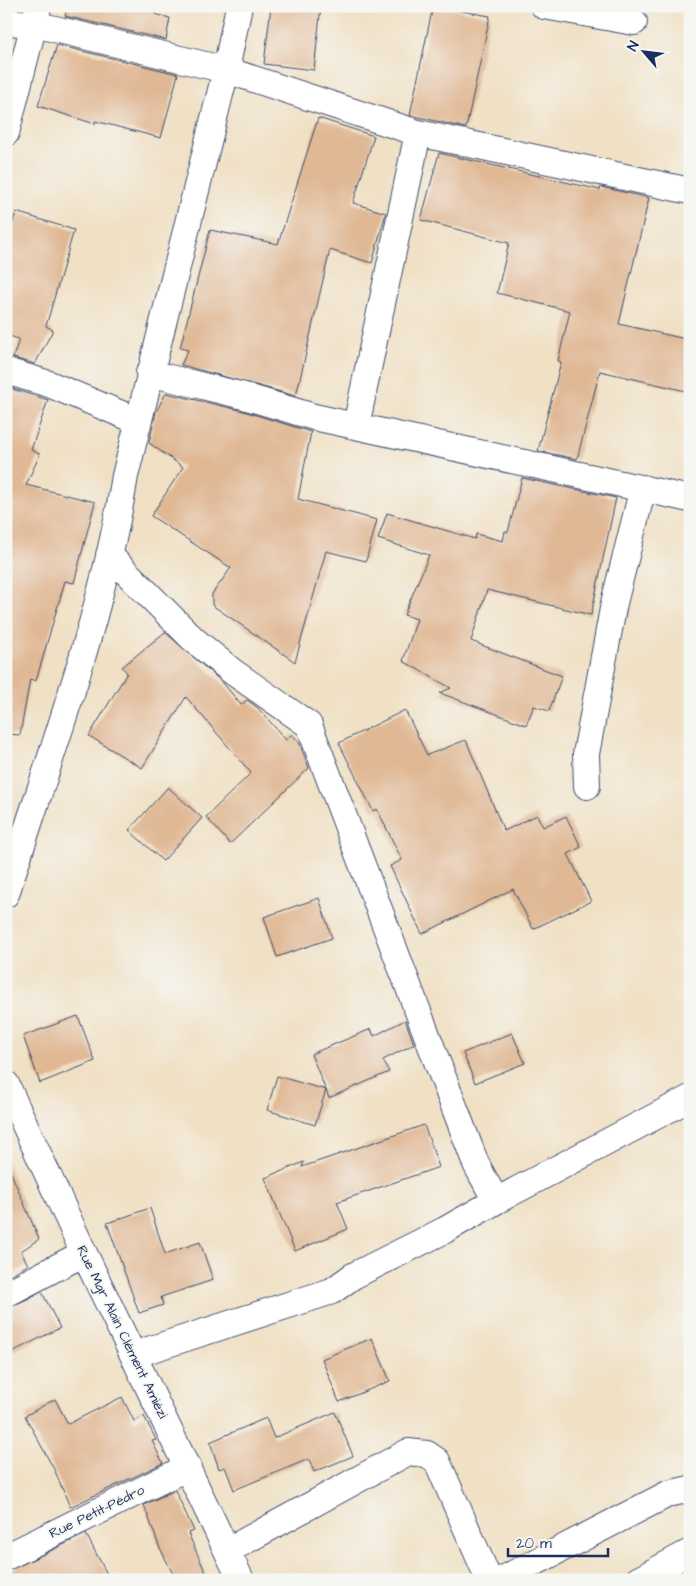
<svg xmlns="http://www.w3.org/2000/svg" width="696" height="1586" font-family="'Architects Daughter',sans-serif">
<rect width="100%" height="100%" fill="#f6f6f2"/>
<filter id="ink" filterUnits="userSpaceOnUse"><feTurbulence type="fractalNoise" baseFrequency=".02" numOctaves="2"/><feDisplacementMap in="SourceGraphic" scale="10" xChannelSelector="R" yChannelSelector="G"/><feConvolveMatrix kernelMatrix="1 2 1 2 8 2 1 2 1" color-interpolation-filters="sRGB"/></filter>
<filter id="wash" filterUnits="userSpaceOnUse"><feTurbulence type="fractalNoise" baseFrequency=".0096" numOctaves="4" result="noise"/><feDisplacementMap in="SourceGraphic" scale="20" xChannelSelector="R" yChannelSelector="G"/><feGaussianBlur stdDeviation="1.12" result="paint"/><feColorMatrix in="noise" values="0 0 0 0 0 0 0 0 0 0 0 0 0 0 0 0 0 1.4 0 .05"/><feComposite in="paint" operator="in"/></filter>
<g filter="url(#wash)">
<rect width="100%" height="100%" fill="#f0e0c4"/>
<g id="blocks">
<path fill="#e0b894" d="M68,6H157L155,14L170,18L166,40L65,16Z
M271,6H321L314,70L264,64Z
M433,6L490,16L466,128L410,115Z
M57,45L178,74L161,138L95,121V124L38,106Z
M318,118L374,136L353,203L386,213L372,263L330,250L296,396L181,365L188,350L180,348L210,230L278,244Z
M439,153L600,190L601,187L649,198L619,324L690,340V392L600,371L577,459L538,451L561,362L558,361L570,311L497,293L509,243L421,220Z
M16,212L74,230L46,326L53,330L35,364L13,358L19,339L6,335V243Z
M6,387L48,400L31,450L40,454L26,485L95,502L74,583L65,581L36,681L30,679L20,735L6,734Z
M166,393L240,410L311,432L298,499L377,520L366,561L326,551L295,662L212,605V594L231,568L151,516L183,467L149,443L156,412Z
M522,478L616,498L591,615L487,590L471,641L562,676L549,711L534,706L526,725L440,693L451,688L403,661L417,619L404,615L429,555L378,539L387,513L475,539L476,534L503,541L505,531L508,532Z
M165,632L223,683L241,705L247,700L258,708L286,740L292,734L299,742L309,768L230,844L206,817L251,773L186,697L142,768L89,736L127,673L122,667Z
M405,710L427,755L466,740L504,831L537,815L543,827L566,816L581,847L568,854L591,901L533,929L513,889L422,934L390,866L402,860L377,809L373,811L339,743Z
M168,787L202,818L163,861L129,830Z
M319,898L332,938L277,957L264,917Z
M78,1016L95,1061L40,1083L23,1036Z
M405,1020L414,1044L383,1060L389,1072L329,1098L311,1054L371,1029L374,1036Z
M512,1033L525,1063L475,1083L463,1053Z
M277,1076L326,1090L315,1125L267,1110Z
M424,1125L439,1167L337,1202L348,1229L295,1251L265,1178L304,1162L302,1167Z
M6,1161L39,1239L21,1251L28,1265L6,1277Z
M150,1208L165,1254L200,1242L213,1280L161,1297L163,1305L139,1313L107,1223Z
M42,1292L60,1328L6,1355V1309Z
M372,1338L390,1381L339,1402L322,1359Z
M122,1397L134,1421L144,1416L156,1440L152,1441L163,1463L70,1507L55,1471L25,1416L55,1399L68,1424Z
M335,1412L353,1456L314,1472L309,1459L234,1490L225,1467L219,1469L210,1442L266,1418L274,1438Z
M175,1490L194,1531L188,1533L209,1580H176L159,1546L144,1505Z
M86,1534L110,1580H6V1572Z"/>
</g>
</g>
<g filter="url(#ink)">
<use href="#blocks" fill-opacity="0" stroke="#3b4a6d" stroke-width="1"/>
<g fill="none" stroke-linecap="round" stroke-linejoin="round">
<defs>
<path id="minor" d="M544,6L634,22
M6,22L34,24L226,70L418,133L690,191
M6,133L38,8
M6,371L49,384L138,421
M149,373L244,396L314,417L690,499
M356,426L418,133
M109,555L193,639L233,672L309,725L476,1164L496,1201L690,1098
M587,786L586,754L614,603L643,488
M6,894C49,759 103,615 125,476L226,70L239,6
M6,1084L84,1253L241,1580
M6,1294L84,1253
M133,1355L332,1291L353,1276L445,1230L496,1201
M227,1551L408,1452L427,1454L437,1461L489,1580
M6,1557L188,1467
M501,1580L668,1494L690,1489
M638,1580L690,1552"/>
</defs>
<use href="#minor" stroke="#3b4a6d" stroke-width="28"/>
<use href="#minor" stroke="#fff" stroke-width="26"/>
</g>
</g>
<g text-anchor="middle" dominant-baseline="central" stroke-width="4" stroke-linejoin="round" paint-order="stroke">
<g font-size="14" fill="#1b2f5e" stroke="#f6f6f2">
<text transform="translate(122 1332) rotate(64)">Rue Mgr Alain Clément Amiézi</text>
<text transform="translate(97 1512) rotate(-26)">Rue Petit-Pédro</text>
</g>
</g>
<rect width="696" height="1586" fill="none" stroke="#f6f6f2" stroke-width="25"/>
<g transform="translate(644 52) rotate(298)" stroke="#f6f6f2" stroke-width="4" paint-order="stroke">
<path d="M0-4L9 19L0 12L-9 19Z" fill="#1b2f5e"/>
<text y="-8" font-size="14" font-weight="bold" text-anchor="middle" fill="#1b2f5e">N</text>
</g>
<path d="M508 1548v8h100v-8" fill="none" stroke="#1b2f5e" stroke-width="2.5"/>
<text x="516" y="1548" font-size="15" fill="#1b2f5e" stroke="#f6f6f2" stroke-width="4" paint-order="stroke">20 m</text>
</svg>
